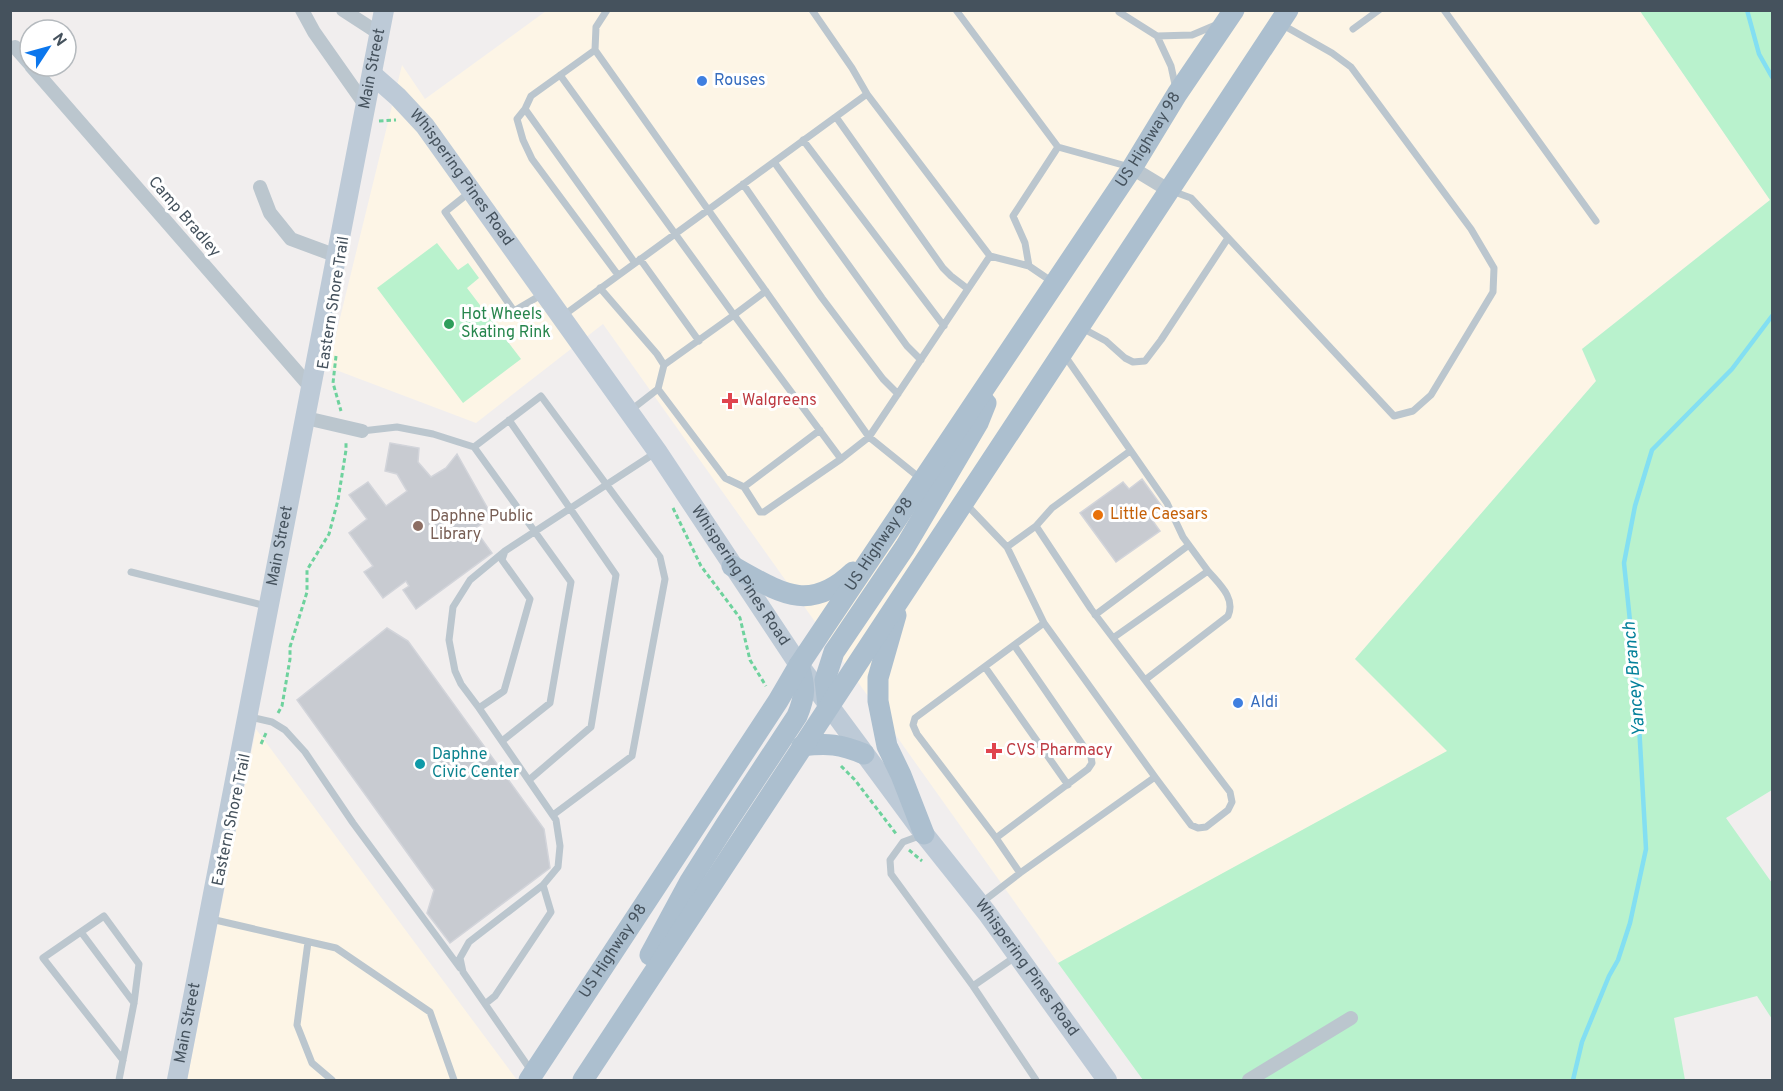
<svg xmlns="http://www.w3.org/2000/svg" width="1783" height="1091" font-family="Overpass,sans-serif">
<rect width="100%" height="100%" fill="#f1eeee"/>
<path fill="#fdf5e6" d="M546,11H1640L1770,200L1582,349L1596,381L1355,659L1448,751L1058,963L603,324L476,423L328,367L402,65L425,99Z
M256,729L517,1080H187Z"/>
<path fill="#b9f2cd" d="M1640,11H1772V790L1726,818L1772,883V1019L1757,996L1674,1018L1685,1080H1143L1058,963L1447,751L1355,659L1596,381L1582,349L1770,200Z
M437,243L458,270L468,263L479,278L467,288L521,359L463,403L377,288Z"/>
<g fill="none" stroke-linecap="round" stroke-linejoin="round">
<path stroke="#83dff2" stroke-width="4.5" d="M1747,10L1759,54L1772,77
M1573,1080L1582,1042L1609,976L1618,960L1630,923L1646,849L1637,689L1624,563L1635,506L1652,450L1732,369L1772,316"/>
</g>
<path fill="#c8cbd1" stroke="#d2d4da" stroke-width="1.5" d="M390,443L419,448L418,462L431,477L446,468L457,454L492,516L465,536L470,542L479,535L492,553L416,609L403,590L409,586L406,581L383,598L364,572L373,566L349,533L367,519L349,495L368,482L386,506L407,491L397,474L385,471Z
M1142,479L1163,508L1150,517L1160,531L1116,562L1080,513L1123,482L1129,489Z
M387,628L408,641L544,829L550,868L450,943L427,913L434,890L297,700Z"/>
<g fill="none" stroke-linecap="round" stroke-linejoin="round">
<path stroke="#6ed29d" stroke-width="3" stroke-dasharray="4.5 3" stroke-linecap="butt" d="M379,121L396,120
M336,356L333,383L341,411
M673,508L701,566L740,618L750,660L766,686
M278,713L282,706L290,659V647L307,592V570L329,534L338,500L346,450V441
M261,744L267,731
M841,766L855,780L897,835
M909,850L922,861"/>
<path stroke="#bbc6ce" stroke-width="7" d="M812,10L852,68L867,94
M956,10L1058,147L1130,167
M1120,10L1119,12L1157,36L1171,66L1176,89
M1444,10L1596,221
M1353,29L1379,10
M1157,36L1192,35L1218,24
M595,50L596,27L607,10
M560,75L734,315L766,291
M525,109L517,119L523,140L532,159L618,275
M836,117L943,268L951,276L968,289
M803,140L944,326
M774,162L907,346L921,360
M743,184L822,298L883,379L898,394
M1172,191L1191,198L1394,416L1413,411L1431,395L1493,292L1494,268L1471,229L1351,67L1332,53L1281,24
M470,192L445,212L514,311L541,295
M640,259L699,341
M635,263L525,109L531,96L595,50L869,437L990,256
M1029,266L1025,243L1013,216L1058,147
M600,288L657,354L664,365
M564,315L867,94L990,256L1029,266L1051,281
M1082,328L1106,341L1125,358L1133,362L1145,361L1161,340L1228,238
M1065,356L1167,503L1183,537L1208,571
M658,389L725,478L744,487L820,430
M631,410L658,389L664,365L734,315L841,459L869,437L921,479
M509,420L616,575L591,727L529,780
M362,431L397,427L433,434L474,447L571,582L550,703L502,741
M474,447L541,396L660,557L665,579L632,756L553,815
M744,487L760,512H764L841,459
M965,503L1007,547L1044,623L1014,645L1091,757L1092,763L1088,769L996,838L1020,873L981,903
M1007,547L1036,526L1052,508L1130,451
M505,551L502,560L530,599L504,691L479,708L556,820L560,846L558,867L543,885L469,942L460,958L463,972L532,1072
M131,572L266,606
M1095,615L1189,545
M1044,623L1155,777
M1113,638L1208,571C1219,584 1236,598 1228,616L1145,680
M985,667L1068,785
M479,708L461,684L455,671L449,640L453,607L470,580L505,551L655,453
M250,717L272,722L285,730L305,752L353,823L460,968
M922,835L903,842L890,860L891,874L973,986L1036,1080
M996,838L917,734L913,725L915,718L1014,645
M1020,873L1155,777L1191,825L1198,828L1206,827L1228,810L1232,802L1230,792L1091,609L1036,526
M211,919L336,948L430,1012L454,1080
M81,932L134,1003
M308,942L297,1025L312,1063L332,1080
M973,986L1015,957
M485,1004L495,996L551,912L543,885
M119,1080L134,1003L139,964L104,916L43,958L123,1060"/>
<path stroke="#bbc6ce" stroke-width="14" d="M302,10L314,32L366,106
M343,10L380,34
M15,47L30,64
M31,66L312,389
M1132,168L1170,191
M260,187L270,213L291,239L337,256
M306,418L362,431
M1249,1080L1351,1018"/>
<g stroke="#bdcad7" stroke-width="20">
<path id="s1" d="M373,75L398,97L425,126L657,451L799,665L924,834L987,913L1107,1080"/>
<path id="s2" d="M177,1080L384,10"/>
</g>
<g stroke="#acbfcf" stroke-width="21">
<path d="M732,566C778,591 808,615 853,572"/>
<path d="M896,615L878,678V701L887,746L901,775L924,834"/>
<path d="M828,706L825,680L834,652L905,547L978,423L986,403"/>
<path d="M802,746C828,743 840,744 864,754"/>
<path d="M650,955L690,881L726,824L797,716C806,695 805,686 799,665"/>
<path id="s3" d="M529,1080L778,701L799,665L1132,168L1177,94L1234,10"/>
<path d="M583,1080L1288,10"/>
</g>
</g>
<g fill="#3f7fe0" stroke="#fff" stroke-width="2">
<circle cx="702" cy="81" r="6"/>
<circle cx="1238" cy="703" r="6"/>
</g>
<circle fill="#2e9e5b" stroke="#fff" stroke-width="2" cx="449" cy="324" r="6"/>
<g fill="#e0444e" stroke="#fff" stroke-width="2">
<path d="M727 392h6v6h6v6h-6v6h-6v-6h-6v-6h6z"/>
<path d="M991 742h6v6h6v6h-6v6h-6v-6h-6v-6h6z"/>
</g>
<circle fill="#e8710a" stroke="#fff" stroke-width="2" cx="1098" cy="515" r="6"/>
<circle fill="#8d6e63" stroke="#fff" stroke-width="2" cx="418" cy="526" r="6"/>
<circle fill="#0f9aa8" stroke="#fff" stroke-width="2" cx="420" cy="764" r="6"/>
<g text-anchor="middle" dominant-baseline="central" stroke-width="6" stroke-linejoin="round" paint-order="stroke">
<g font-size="16" fill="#45525d" stroke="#fff">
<text stroke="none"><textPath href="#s2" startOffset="1030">Main Street</textPath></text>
<text stroke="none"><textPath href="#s3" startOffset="1126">US Highway 98</textPath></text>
<text stroke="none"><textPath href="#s1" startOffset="136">Whispering Pines Road</textPath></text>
<text transform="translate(184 217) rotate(49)">Camp Bradley</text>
<text transform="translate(334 303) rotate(-81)">Eastern Shore Trail</text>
<text stroke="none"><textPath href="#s3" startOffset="640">US Highway 98</textPath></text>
<text stroke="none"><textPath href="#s2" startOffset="544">Main Street</textPath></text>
<text stroke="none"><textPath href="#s1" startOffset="622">Whispering Pines Road</textPath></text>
<text transform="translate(232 820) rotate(-78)">Eastern Shore Trail</text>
<text stroke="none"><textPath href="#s3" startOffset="154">US Highway 98</textPath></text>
<text stroke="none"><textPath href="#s1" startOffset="1108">Whispering Pines Road</textPath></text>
<text stroke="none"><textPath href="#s2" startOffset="58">Main Street</textPath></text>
</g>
<g font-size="16" fill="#366cbe" stroke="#fff" text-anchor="start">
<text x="714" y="81">Rouses</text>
<text x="1250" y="703">Aldi</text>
</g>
<g font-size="16" fill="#27864d" stroke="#fff" text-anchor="start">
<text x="461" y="315">Hot Wheels<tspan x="461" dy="18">Skating Rink</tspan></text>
</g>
<g font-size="16" fill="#be3a42" stroke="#fff" text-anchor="start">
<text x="742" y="401">Walgreens</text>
<text x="1006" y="751">CVS Pharmacy</text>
</g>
<g font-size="16" fill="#c56008" stroke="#fff" text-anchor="start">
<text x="1110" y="515">Little Caesars</text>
</g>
<g font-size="16" fill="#785e54" stroke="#fff" text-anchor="start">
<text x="430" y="517">Daphne Public<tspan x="430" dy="18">Library</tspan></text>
</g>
<g font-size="16" fill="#0d838f" stroke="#fff" text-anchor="start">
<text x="432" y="755">Daphne<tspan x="432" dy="18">Civic Center</tspan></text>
</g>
<g font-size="18" font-style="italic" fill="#04819b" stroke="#fff">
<text transform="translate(1635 679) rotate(-95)">Yancey Branch</text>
</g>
</g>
<rect width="1783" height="1091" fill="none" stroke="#45525d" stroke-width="24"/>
<g transform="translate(48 48) rotate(54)"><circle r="28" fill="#ffffff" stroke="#b5babe" stroke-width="1.5"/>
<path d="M0-4.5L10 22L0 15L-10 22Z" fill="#0c77ed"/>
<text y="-9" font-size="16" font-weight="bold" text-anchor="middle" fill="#45525d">N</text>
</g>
</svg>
